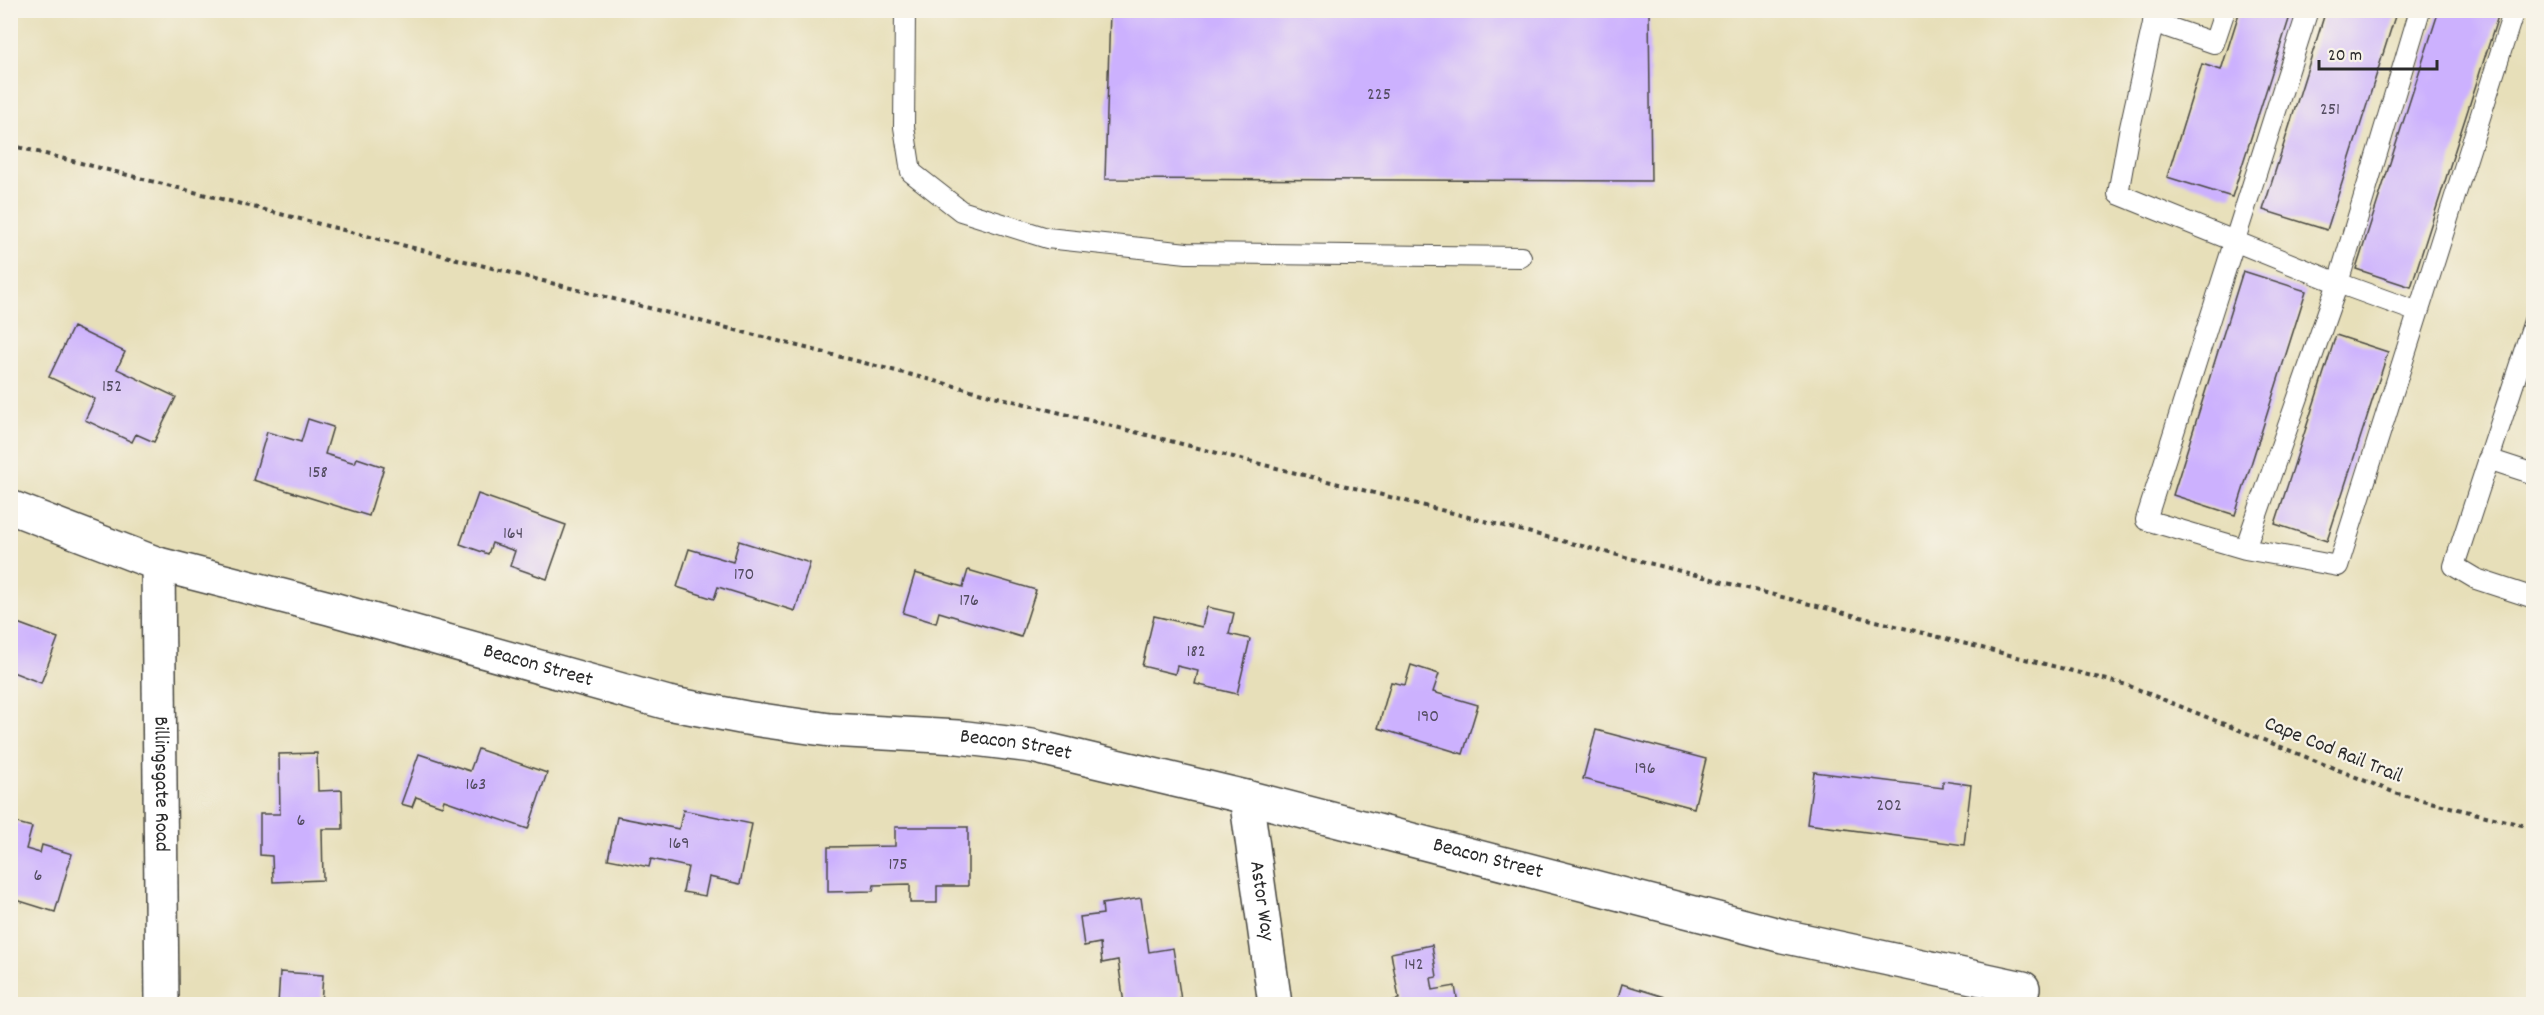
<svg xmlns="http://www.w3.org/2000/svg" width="2544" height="1015" font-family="Dekko,sans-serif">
<rect width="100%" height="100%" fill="#f7f3e8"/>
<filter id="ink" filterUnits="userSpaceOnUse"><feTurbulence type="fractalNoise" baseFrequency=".0167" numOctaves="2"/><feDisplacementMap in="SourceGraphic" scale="12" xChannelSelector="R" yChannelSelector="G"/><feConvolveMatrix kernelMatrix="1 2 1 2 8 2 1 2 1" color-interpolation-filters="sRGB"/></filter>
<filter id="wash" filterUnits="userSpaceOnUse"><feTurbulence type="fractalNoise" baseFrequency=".008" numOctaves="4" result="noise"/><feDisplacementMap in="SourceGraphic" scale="24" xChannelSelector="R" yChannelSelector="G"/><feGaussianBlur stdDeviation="1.35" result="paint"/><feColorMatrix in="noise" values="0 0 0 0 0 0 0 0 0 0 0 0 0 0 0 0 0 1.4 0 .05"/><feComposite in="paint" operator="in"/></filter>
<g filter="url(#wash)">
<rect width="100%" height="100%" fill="#e7dfb9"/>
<g id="blocks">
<path fill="#ccb1fe" d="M1110,10H1649L1651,181L1105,179Z
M2240,10H2292L2232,197L2167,177L2202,64L2221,70Z
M2326,10H2397L2327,230L2263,210Z
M2439,10H2500L2411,287L2356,269Z
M2243,271L2306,291L2235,515L2173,495Z
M73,327L125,352L117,369L176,397L154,442L136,434L132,442L85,420L95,399L49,377Z
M2336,335L2388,352L2327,541L2275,524Z
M308,419L333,427L325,454L355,463L357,458L384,467L369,516L253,480L267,432L301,442Z
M478,494L566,525L547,579L510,566L515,551L492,543L488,554L460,544Z
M739,541L810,563L795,611L718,587L714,599L677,587L689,549L733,562Z
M968,570L1036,590L1021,637L939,612L936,623L903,613L915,573L963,587Z
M1207,607L1234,613L1229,634L1250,639L1237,694L1195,684L1198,671L1177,666L1175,674L1142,666L1154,616L1202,627Z
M10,613L15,614L12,621L58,638L41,683L10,671Z
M1411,665L1439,674L1433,692L1478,705L1463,754L1378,728L1391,682L1405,685Z
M1596,730L1706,759L1694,808L1583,779Z
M478,749L547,773L528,829L444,800L442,806L416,797L412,807L401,804L419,754L470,771Z
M317,753L318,791L342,790L343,829H322L323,880L273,882L272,856L260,855V814H280L279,754Z
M1814,772L1943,788V781L1971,785L1964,845L1807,824Z
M683,810L752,824L740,884L709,877L705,896L683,892L688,867L651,859L649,867L608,859L617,817L679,829Z
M10,821L32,827L26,849L40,853L42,845L72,854L55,912L10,898Z
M895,827H968V886H937V903H910V884L874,885L873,891L828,892V847L895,846Z
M1141,898L1149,952L1173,948L1181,1000L1173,1001V1004H1124L1118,960L1102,963L1100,943L1084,946L1080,917L1103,914L1102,904Z
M1432,945L1437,977L1431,978L1433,990L1455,986L1458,1004H1379L1399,999L1391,953Z
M280,972L323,975L321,1004H278Z
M1622,984L1687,1004H1616Z"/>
</g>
</g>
<g filter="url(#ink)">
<use href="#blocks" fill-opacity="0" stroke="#474640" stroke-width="1.5"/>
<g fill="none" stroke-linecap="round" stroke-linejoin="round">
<defs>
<path id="service" d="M905,10L904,127L911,172L961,211L1047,238L1187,253L1521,257
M2156,10L2129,132L2118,194L2338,283L2245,549L2146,520L2308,10
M2153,22L2214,43L2225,10
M2418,312L2338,283L2420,10
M2534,321L2454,566L2476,579L2534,598
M2488,459L2534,474
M2245,549L2338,566L2514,10"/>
<g id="minor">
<path id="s1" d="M10,507L158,564L329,608L668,703L746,718L830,730L958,737L1032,746L1246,797L1783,936L2023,988"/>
<path id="s2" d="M158,564L162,1004"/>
<path id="s3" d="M1246,797L1275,1004"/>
</g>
</defs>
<use href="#service" stroke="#474640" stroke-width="22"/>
<use href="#minor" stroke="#474640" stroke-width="36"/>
<path stroke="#474640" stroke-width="4" stroke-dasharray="4.5 4.5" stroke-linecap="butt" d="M10,145L2127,685L2398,794L2534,828"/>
<use href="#service" stroke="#fff" stroke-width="20"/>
<use href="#minor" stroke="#fff" stroke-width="33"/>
</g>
</g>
<g text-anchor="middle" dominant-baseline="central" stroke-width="4.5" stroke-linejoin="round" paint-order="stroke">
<g font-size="18" fill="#534c60">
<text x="1379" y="95">225</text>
<text x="2330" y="110">251</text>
<text x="112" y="387">152</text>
<text x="318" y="473">158</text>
<text x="513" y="534">164</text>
<text x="744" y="575">170</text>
<text x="969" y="601">176</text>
<text x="1196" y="652">182</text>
<text x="1428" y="717">190</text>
<text x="1645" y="769">196</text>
<text x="476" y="785">163</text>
<text x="1889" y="806">202</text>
<text x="301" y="821">6</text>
<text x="679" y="844">169</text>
<text x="898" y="865">175</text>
<text x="38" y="876">6</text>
<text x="1414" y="965">142</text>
</g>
<g font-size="21" fill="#2b2b2b" stroke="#f7f3e8">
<text stroke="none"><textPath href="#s1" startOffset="552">Beacon Street</textPath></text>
<text stroke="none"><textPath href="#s1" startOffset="1038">Beacon Street</textPath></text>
<text transform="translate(2333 751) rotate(22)">Cape Cod Rail Trail</text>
<text stroke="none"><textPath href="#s2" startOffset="220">Billingsgate Road</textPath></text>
<text stroke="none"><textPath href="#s1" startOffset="1524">Beacon Street</textPath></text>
<text stroke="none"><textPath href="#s3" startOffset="105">Astor Way</textPath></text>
</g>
</g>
<rect width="2544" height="1015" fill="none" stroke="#f7f3e8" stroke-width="36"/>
<path d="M2319 60v9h118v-9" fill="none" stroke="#2b2b2b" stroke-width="3"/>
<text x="2328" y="60" font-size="18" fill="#2b2b2b" stroke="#f7f3e8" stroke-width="4.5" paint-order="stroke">20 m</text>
</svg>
